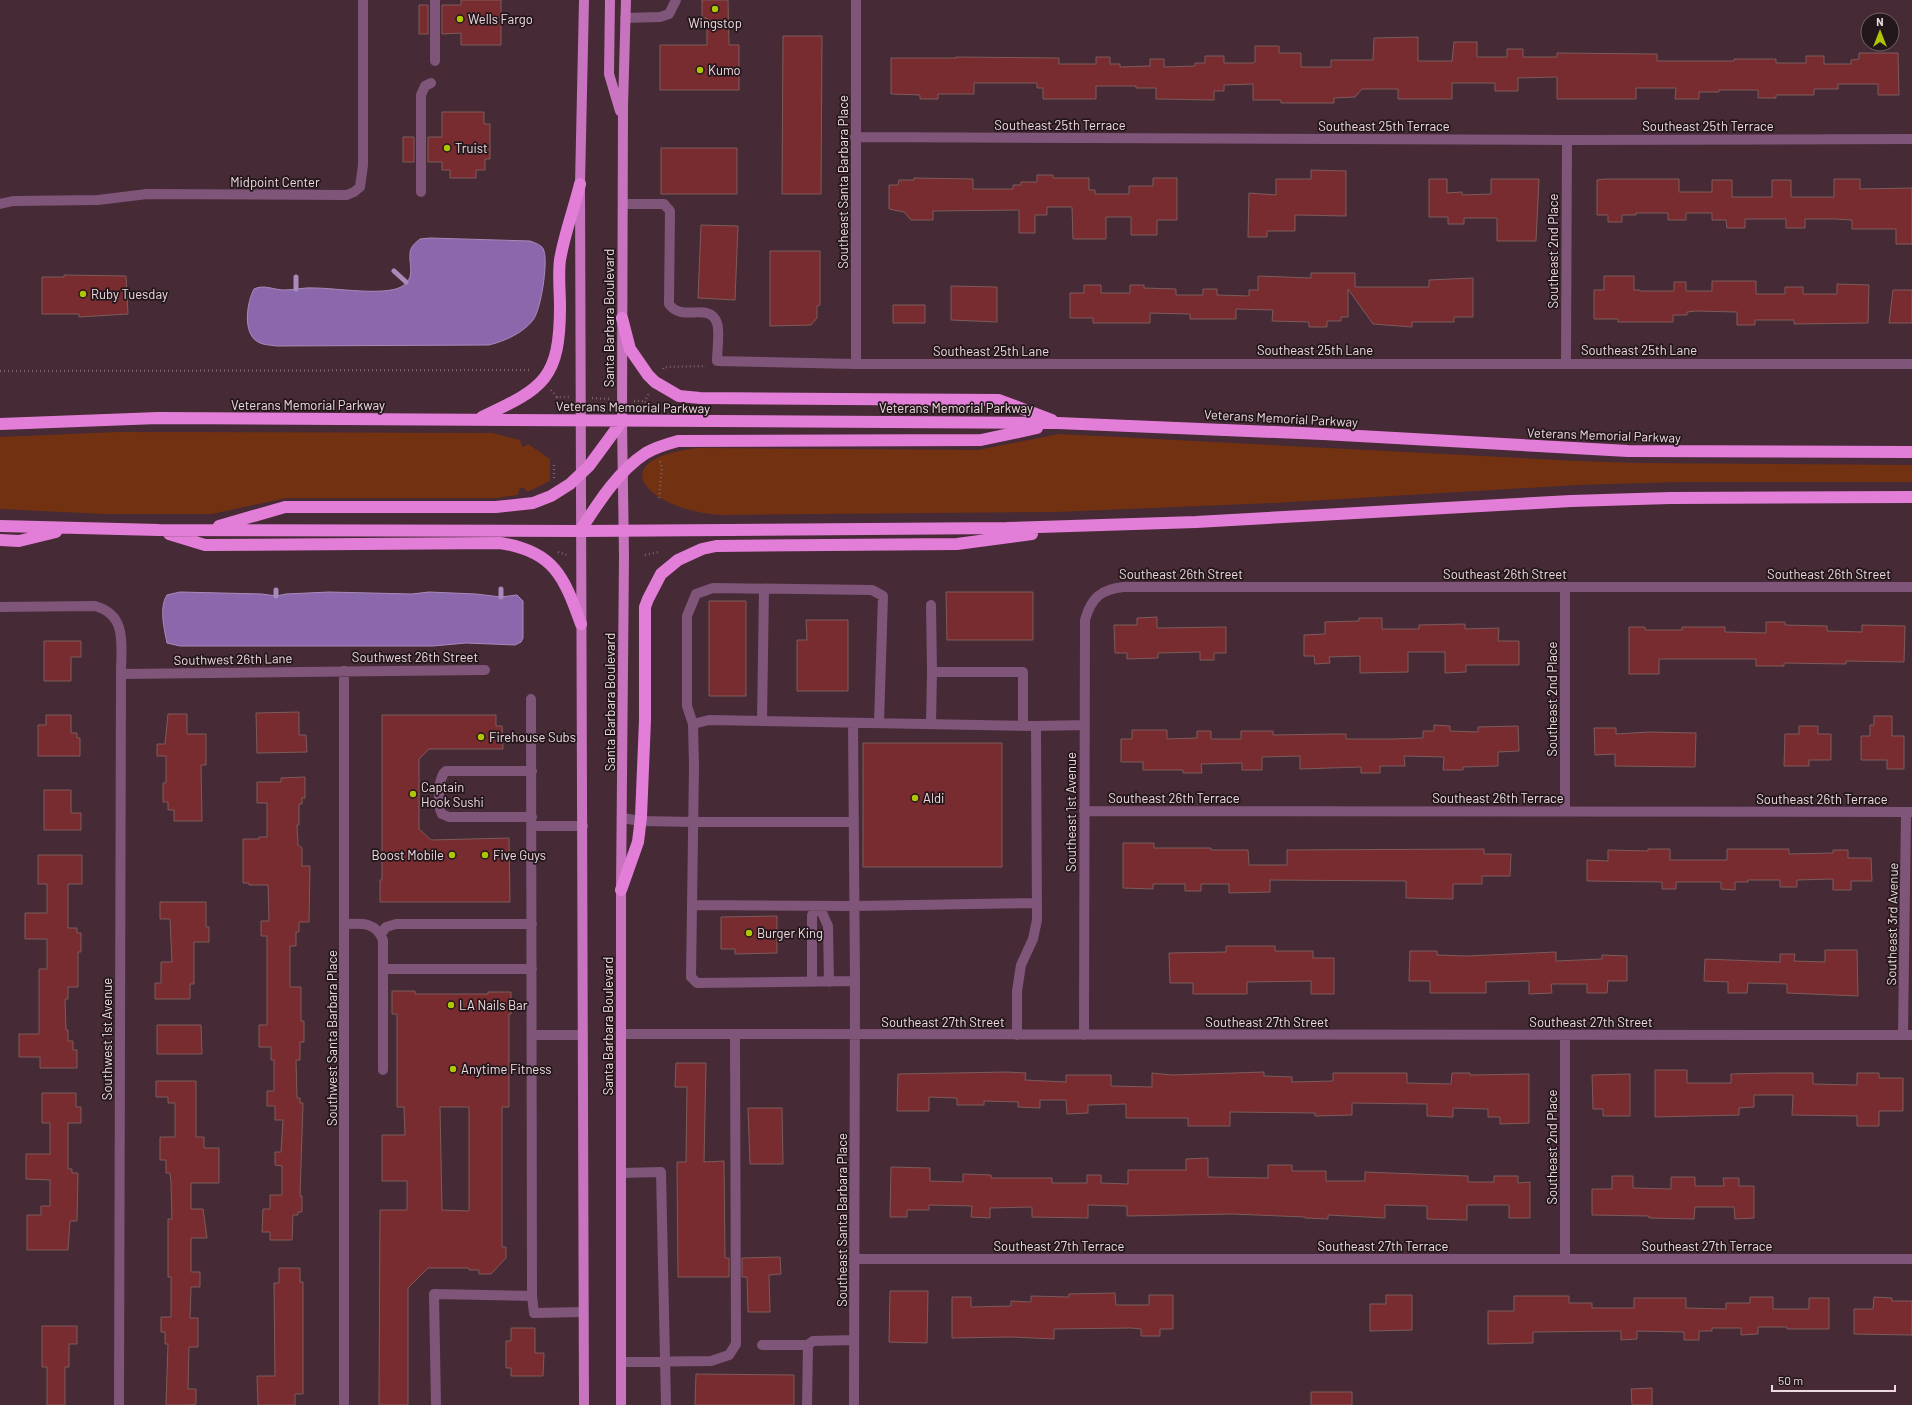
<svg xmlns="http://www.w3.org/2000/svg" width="1912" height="1405" font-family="Barlow,sans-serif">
<rect width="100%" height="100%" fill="#462a35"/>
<path fill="#723211" d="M117,432L492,433L520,440L522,446L524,447L528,444L550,459V481L527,492L524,488H520L518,495L496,498H286L212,514H104L0,509V437Z
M1059,434L1577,461L1638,463L1912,465V482H1680L1577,485L1274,503L1055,512L720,515C653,511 596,461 697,448L978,450Z"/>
<path fill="#8a68ab" stroke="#a88abb" d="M430,238L530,241C535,243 543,245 544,251C548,263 541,310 533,320C523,333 505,341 489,345L277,346C270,345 263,345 258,342C242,333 247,302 254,289C264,284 274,290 284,290C295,290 305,287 315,288C335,288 384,296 401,287C416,278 409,267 410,254C410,247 415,243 420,239Z
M180,592L262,594L276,596L286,594L329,592L412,594L429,592L476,594L501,597L517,595L523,601V638L521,642L515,645L466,643L433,646H180L167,643C164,628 159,607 167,595Z"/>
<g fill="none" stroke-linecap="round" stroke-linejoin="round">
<path stroke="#a88abb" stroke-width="5" d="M394,271L406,282
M296,289V277
M501,589V597
M276,590V596"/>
</g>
<path fill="#782c30" stroke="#7d5b5b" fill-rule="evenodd" d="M461,0H501V45H461V33L442,34V5H461Z
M702,0H728L729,45H739V90H660V45H707V18H702Z
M419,5H428V34H419Z
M783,36H822L821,194H782Z
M1418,37V61H1452L1454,42H1477V57H1507V49H1523V57H1557V53L1657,54V61H1734V59H1776V63H1806V56H1824V64H1851V60L1859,59V53H1898L1899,95H1878V84H1838V89H1814V95H1776V98H1758V90H1719V92H1699V99H1675L1676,88H1636V99H1557V77L1518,78V91H1495V83H1452V99H1398V89H1362L1355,97L1334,98V103H1281V100H1253V84L1224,85V91H1214V100L1156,99V88H1136V86H1096V99H1043V88H1037V83H974V94H938V99H920V95L891,94V58H956V57L1059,58V64H1096V57H1110V64H1120V67L1150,66V59H1164V67L1195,66V63H1205V56H1224V63H1253L1255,62V46H1279V53H1301V67H1331V60H1373L1374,38Z
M442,112H484V124H490V159H485V170H476V178H450V170H442V162H428V137H442Z
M403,137H414V162H403Z
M661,148H737V194H661Z
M1311,170L1346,171V216L1295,215V231H1267V237H1248L1249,193L1276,195V179H1311Z
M1037,175H1053V178H1089V190H1095V194H1129V186H1153V178H1177V220H1157V235H1131V217H1106V239H1073L1072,207H1047V215H1035V233H1019V210L933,211V220H911L904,212L889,209V185H898L899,180H914V178L973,179V189H1013V185H1021V182H1037Z
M1429,179H1447V193L1462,192V195L1491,194V179H1539L1536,241H1497V218H1464V224H1448V217H1429Z
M1605,179H1679V192H1712V180H1732V197H1772V180H1791V197H1834V179H1860V189L1912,188V244H1896V229H1852V220L1834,219H1805V228H1786V219H1745V228H1727L1726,220H1712V213H1686V220H1668V213H1636V215H1622V222H1608V215H1597V180Z
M701,225L738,226L735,300L698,298Z
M770,251H820V305L817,306V318L811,325L770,326Z
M1311,273H1355V287H1429V280L1473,278V317H1454V322H1412V327L1373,324L1348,289V317H1341V321H1327V327H1309V322L1272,321L1273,310L1236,309V319H1190V314L1150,313V323H1093V318H1070V293H1084V285H1101V293H1130V285H1144V288L1176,289V295H1203V289H1217V295L1249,296V290H1258V276L1311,278Z
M64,275L126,276L128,314L79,317V314H42V277H64Z
M1604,276H1634V290H1640V291H1674V282H1686V291H1712V281H1756V294H1785V287H1803V294H1837V284L1869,285L1868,323L1794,324V320H1755V325H1737V312L1696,311L1687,312V315H1673V322H1618V319H1594V290H1604Z
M951,286L997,287V322L951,320Z
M1893,290H1912V323H1889Z
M893,305H925V323H893Z
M946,592H1033V640H947Z
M709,601H746V696H709Z
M1157,617V628L1226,627V653H1214V660H1200V652L1158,653V658L1127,659V653H1115L1114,625H1137V618Z
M1359,618H1382V629H1419V625L1465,624V629L1499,628L1498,641H1519V665H1466V672L1445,673V652H1408V672L1360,673V656L1329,657L1330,663L1315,664L1314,656H1304V635L1325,634V622L1359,621Z
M806,620H848V691H797V640H807Z
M1766,622H1785V625L1827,626V631L1862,632V625L1905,626L1904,662L1846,661V664L1784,663V666H1756V659H1659V674H1629V627H1645V630H1682V627H1725V632L1766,633Z
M44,641H81V657H71V681H44Z
M299,712V735H306L307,752L257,753L256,713Z
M168,714H187V734H206V765H201L202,821H174V810H168V802H163V783H166V756H157V744H165Z
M46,715H71V733H77V738H80V756H38V725H46Z
M382,715H496V726H502L503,749H429L419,759V829L431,840L509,838L510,902H380V880H382Z
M1874,716H1892V736H1904V769H1887V760H1861V736H1870V725H1874Z
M1434,725L1450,726V731L1478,732V727L1518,726L1519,751L1498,752V766L1463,767V770H1443L1444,757L1404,756L1405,766H1380V773H1361V767L1300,769V756L1262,757V770H1242V763L1201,764L1202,773H1183V770H1143V762H1121V739H1132V730H1167V739L1197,738V731H1211V739H1241V731H1273V735L1334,734H1346V739H1393L1423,738V731H1434Z
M1799,726H1818V734H1831V760H1809V766H1784L1785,734H1799Z
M1594,728H1616V734L1650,732L1696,733L1695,767L1615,766V754L1595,755Z
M863,743H1002V867H863Z
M305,777V798H302V804H299V825H297L298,845L302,848V866H310L309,922H299V932H296V946H290V987H301V1021H304V1042H300V1060H296L297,1098H300V1103H303L300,1196H302V1212H298V1215H293L292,1240H270V1232H262L263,1209H270V1195H282V1166L275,1165V1152H281L283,1120H275V1106H267V1091H274V1060H271V1047H259V1025H267V936H261V921H269L268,885H249V883H243V839H259V837H267V803H257V782H281V778Z
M44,790H71V813H81V830H44Z
M1123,843H1154V848H1211V850H1248L1249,865H1287V850L1484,849V854H1511L1510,876H1482V884H1453V899L1406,898V881L1270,880V892L1229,893V884H1201V891H1185V884H1153V889L1123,888Z
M1648,849H1670V860H1727V849H1789V854L1833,853V850H1848V858H1871L1872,881H1851V890H1833V879L1797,880V887H1780V880H1748V882H1735V890L1721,889V882H1676V889H1662V882L1587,881V860L1608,861V850L1648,851Z
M38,855H82V884H68V928H77V933H81V952H78V987H68V999H65L66,1030H68V1041H73V1050H77V1068H40V1057H19V1034H39V969H47V939H25V913H47V884H38Z
M160,902H206V927H209V942H194V984H190V999H155V983H161V962H172L170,919H160Z
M777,916V953L735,954V949H721V917Z
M1226,946H1275V951H1313V958H1334V994H1311V981L1247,982V994H1193V983H1170L1169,953L1226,952Z
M1825,950H1857L1858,996L1787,993V984L1748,983L1747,993H1728V982L1704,981L1705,959L1780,962V954H1795L1794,961L1825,962Z
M1410,951H1437V955L1467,956L1556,952V961L1602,959V955L1627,956V981H1608L1607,993H1587V984H1551L1552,993L1529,994V981L1486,982V993H1430V981H1409Z
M392,991H415V994H488V992H511V1014H509V1107H502V1247H506V1258L491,1274H479V1270H469V1268H428L408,1288V1405H379L380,1210H407V1181H382V1135H405L404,1107H397V1014H392ZM440,1107H469V1211L442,1210Z
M157,1025H201L202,1054H157Z
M676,1063H706L704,1162L724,1161L725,1258H729V1277H678L677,1162H686L687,1087H675Z
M1655,1070H1687V1083H1731V1074L1772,1073H1813V1084L1857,1085V1073H1879V1078H1903V1111H1879V1126H1857V1116L1792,1115L1793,1095H1754V1107L1739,1108V1115L1655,1117Z
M1007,1072L1026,1073L1025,1080L1066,1082V1075H1111V1086L1152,1087V1073L1172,1075L1264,1072V1076L1292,1077V1082L1333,1081V1073H1407V1083L1451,1084L1452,1073H1470V1075L1529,1074V1123L1500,1124V1117H1488V1109L1453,1108V1117L1427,1116V1104L1352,1103V1115L1315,1116V1113L1230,1112V1126H1188V1118H1126V1104L1088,1105V1113L1067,1114L1066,1100H1040V1108L1018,1107V1102L984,1101V1105H957V1098L929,1097V1111H897L898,1074Z
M1630,1074V1116H1603V1109H1593L1592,1075Z
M156,1081H196V1137H204V1148H219V1183H191V1209H203L207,1238H191V1272H200V1287H191L190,1318H198V1347H189L188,1389H196V1404L189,1405H166L168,1344H165V1332H161V1317H171V1277H168V1219H172L171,1183L170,1173H166V1160H160V1137H175V1103H168V1097H156Z
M42,1093H76V1107H81V1123H68V1169H72V1173H78L77,1221H70L68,1250H27V1215H41V1206H50V1180L26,1179V1154H50V1123H42Z
M748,1108H782L783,1164H750Z
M1208,1158V1177L1268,1178V1165H1292V1171H1326V1181H1365V1172L1468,1176V1182H1494V1176H1518V1183L1530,1182V1218H1509V1205H1467V1220L1427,1219V1206L1385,1205V1218L1328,1215V1219L1305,1218V1217L1232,1214L1127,1216V1206L1088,1205V1218L1032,1217V1207L990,1208V1218L971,1217L972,1206L929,1205V1210H907V1217H890L891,1167L930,1168V1181L963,1182V1174L991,1175V1178H1052V1183H1087V1175H1101V1183L1128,1184V1170H1186V1159Z
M1612,1176H1633V1188L1671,1189V1177H1695V1186H1724L1723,1178H1739V1186H1754V1218L1735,1219L1734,1207H1695L1694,1219L1649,1218V1216L1592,1215V1189H1612Z
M780,1257L781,1274L769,1275L770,1312H748L747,1277H742V1258Z
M279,1268H300V1282H303V1394H295V1405H258L257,1376H275L274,1283H279Z
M890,1291H928L927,1343L889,1342Z
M1115,1293L1116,1305H1149V1295H1173V1329H1160V1336H1141V1329L1131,1328L1054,1329V1339L1011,1337L952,1338V1297H971V1307L1011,1306V1301L1031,1302V1296L1069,1297V1294Z
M1386,1295H1412V1330L1370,1331V1304H1386Z
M1514,1296H1569V1303H1592V1308H1634V1298H1686V1308L1726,1309V1303H1750V1297H1773V1309H1809V1298H1829V1329H1787V1327H1758V1334L1741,1335V1328H1712V1331H1699V1340H1684V1332L1637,1331V1339L1621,1340V1331L1533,1332V1343L1488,1344V1311H1514Z
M1874,1297L1892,1298V1301H1912V1335L1854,1334V1309H1873Z
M42,1326H77V1344H69V1367H65V1405H47V1367H42Z
M511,1328H535V1353H544L543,1376H511V1368H506V1341H511Z
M696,1374L794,1375V1405H695Z
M1652,1388V1405H1632L1631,1389Z
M1311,1392H1352V1405H1311Z"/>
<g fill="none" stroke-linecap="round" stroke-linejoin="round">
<path stroke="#7a616a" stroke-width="2.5" stroke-dasharray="1 3" stroke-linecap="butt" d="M663,369L664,367L706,366
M0,371L531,370
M551,390L557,397H569
M592,398L609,399
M634,401H645
M557,406V397
M647,406L645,401L649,393
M554,478V462
M659,498L662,468L660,461
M558,552L567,555
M645,555L659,552"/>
<path stroke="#7f5579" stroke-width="10" d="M435,0V61
M625,18L660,17L669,14L676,0
M855,137L1567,140L1912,139
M421,192V95L425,86L431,83
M0,204L13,201L98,200L147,194L347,195L354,192L360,187L363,165V0
M623,204H664L670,211L669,304C682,323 709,301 717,323C720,331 717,352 717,361L856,364H1912
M1566,363L1567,140
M856,364V0
M1565,587V811
M931,605L932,672
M0,607L95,606C128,615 121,646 121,674L119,1405
M121,674L485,670
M762,721L764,589
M853,723L855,981L697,983L691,977L694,766L693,724L709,720L1036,726L1037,920L1033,939L1021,965L1017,991V1035
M693,724L687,706V616L696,594L713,588L872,590L883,596L879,723
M931,724L932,672H1023V726
M1036,726L1085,725
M532,771H446C438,776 437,806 442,814L449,817H532
M1084,811L1912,812
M623,818L640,821L694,822H854
M533,826H583
M692,905L854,906L1036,903
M819,906L828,926L829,982
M345,924C362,923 376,922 383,940V1070
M381,934L386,927L396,924H532
M384,969H532
M812,982V915L819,906
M622,1034L1912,1035
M532,1035H583
M1084,1035L1085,620C1091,598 1101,589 1124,587H1912
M1565,1035V1259
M1903,1035L1906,812
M622,1173L661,1172L666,1405
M854,1259H1912
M532,1296L534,1313L583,1312
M762,1345H808
M622,1362L711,1361L729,1355L736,1344L735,1035
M344,1405V671
M436,1405L434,1294L532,1296L531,699
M807,1405L808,1345L813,1341L854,1340
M854,1405L855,981"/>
<path stroke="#c773bd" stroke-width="10" d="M610,0L609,74L620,111
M584,1405L580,184L584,0
M621,1405V890L624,555L622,421L623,106L626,0"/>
<path stroke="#e37ed8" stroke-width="12" d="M622,318L630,349L648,375L655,382L679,396L700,398L999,400L1052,420
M482,417C544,388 560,379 560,306C560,292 558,275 560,260C564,235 574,209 580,184
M0,424L158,418L1058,423L1323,434L1628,451L1912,452
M0,526L159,530L580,531L1007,528L1196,522L1571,501L1670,498L1912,497
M219,526L285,507H496L533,503L551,496L570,484L589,466L622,421
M580,531C598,503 618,471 646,453C656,447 667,444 678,441L981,440L1037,428
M169,534L205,545L500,543C554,551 564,577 581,624
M0,540L19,541L56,532
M621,890L638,842L641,817L645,720V607L648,599L661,574L678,560L702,549L716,546L957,544L1032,534"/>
</g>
<g fill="#afc506" stroke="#24171c" stroke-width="1.5">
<circle cx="715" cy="9" r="4"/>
<circle cx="460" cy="19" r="4"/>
<circle cx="700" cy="70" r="4"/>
<circle cx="447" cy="148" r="4"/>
<circle cx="83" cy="294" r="4"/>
<circle cx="481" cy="737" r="4"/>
<circle cx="413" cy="794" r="4"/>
<circle cx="915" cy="798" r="4"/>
<circle cx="452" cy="855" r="4"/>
<circle cx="485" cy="855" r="4"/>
<circle cx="749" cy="933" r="4"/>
<circle cx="451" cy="1005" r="4"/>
<circle cx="453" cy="1069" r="4"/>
</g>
<g text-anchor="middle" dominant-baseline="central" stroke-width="3.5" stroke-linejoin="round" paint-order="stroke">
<g font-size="13" fill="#eddae0" stroke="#24171c" text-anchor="start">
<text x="468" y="19">Wells Fargo</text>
<text x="715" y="23" text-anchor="middle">Wingstop</text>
<text x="708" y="70">Kumo</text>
<text x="455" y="148">Truist</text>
<text x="91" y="294">Ruby Tuesday</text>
<text x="489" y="737">Firehouse Subs</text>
<text x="421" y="787">Captain<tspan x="421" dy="15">Hook Sushi</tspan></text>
<text x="923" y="798">Aldi</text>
<text x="444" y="855" text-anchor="end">Boost Mobile</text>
<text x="493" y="855">Five Guys</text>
<text x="757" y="933">Burger King</text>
<text x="459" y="1005">LA Nails Bar</text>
<text x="461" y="1069">Anytime Fitness</text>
</g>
<g font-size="13" fill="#eddae0" stroke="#24171c">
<text x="1060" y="125">Southeast 25th Terrace</text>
<text x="1384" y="126">Southeast 25th Terrace</text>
<text x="1708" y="126">Southeast 25th Terrace</text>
<text x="275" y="182">Midpoint Center</text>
<text transform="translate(843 182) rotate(-90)">Southeast Santa Barbara Place</text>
<text transform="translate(1553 251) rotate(-90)">Southeast 2nd Place</text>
<text transform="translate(609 318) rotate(-90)">Santa Barbara Boulevard</text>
<text x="1315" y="350">Southeast 25th Lane</text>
<text x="1639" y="350">Southeast 25th Lane</text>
<text x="991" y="351">Southeast 25th Lane</text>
<text x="308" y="405">Veterans Memorial Parkway</text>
<text transform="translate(633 407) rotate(1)">Veterans Memorial Parkway</text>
<text x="956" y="408">Veterans Memorial Parkway</text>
<text transform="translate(1281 418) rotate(3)">Veterans Memorial Parkway</text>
<text transform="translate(1604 435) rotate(2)">Veterans Memorial Parkway</text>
<text x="1181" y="574">Southeast 26th Street</text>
<text x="1505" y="574">Southeast 26th Street</text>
<text x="1829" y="574">Southeast 26th Street</text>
<text x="415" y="657">Southwest 26th Street</text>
<text transform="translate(233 659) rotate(-1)">Southwest 26th Lane</text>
<text transform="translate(1552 699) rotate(-90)">Southeast 2nd Place</text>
<text transform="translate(610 702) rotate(-90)">Santa Barbara Boulevard</text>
<text x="1174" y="798">Southeast 26th Terrace</text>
<text x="1498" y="798">Southeast 26th Terrace</text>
<text x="1822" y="799">Southeast 26th Terrace</text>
<text transform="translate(1071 812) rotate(-90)">Southeast 1st Avenue</text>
<text transform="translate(1892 924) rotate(-89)">Southeast 3rd Avenue</text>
<text x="943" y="1022">Southeast 27th Street</text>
<text x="1267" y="1022">Southeast 27th Street</text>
<text x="1591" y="1022">Southeast 27th Street</text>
<text transform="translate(608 1026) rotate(-90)">Santa Barbara Boulevard</text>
<text transform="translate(332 1038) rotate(-90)">Southwest Santa Barbara Place</text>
<text transform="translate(107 1039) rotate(-90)">Southwest 1st Avenue</text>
<text transform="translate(1552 1147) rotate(-90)">Southeast 2nd Place</text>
<text transform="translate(842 1220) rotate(-90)">Southeast Santa Barbara Place</text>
<text x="1059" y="1246">Southeast 27th Terrace</text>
<text x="1383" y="1246">Southeast 27th Terrace</text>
<text x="1707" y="1246">Southeast 27th Terrace</text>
</g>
</g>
<g transform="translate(1880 32)"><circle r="19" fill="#24171c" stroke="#74656a"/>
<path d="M0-3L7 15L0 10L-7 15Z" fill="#afc506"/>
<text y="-6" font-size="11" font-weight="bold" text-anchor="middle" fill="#eddae0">N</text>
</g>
<path d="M1772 1385v6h123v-6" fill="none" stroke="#eddae0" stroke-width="2"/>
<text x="1778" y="1385" font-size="12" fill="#eddae0" stroke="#24171c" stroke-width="3" paint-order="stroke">50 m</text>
</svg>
